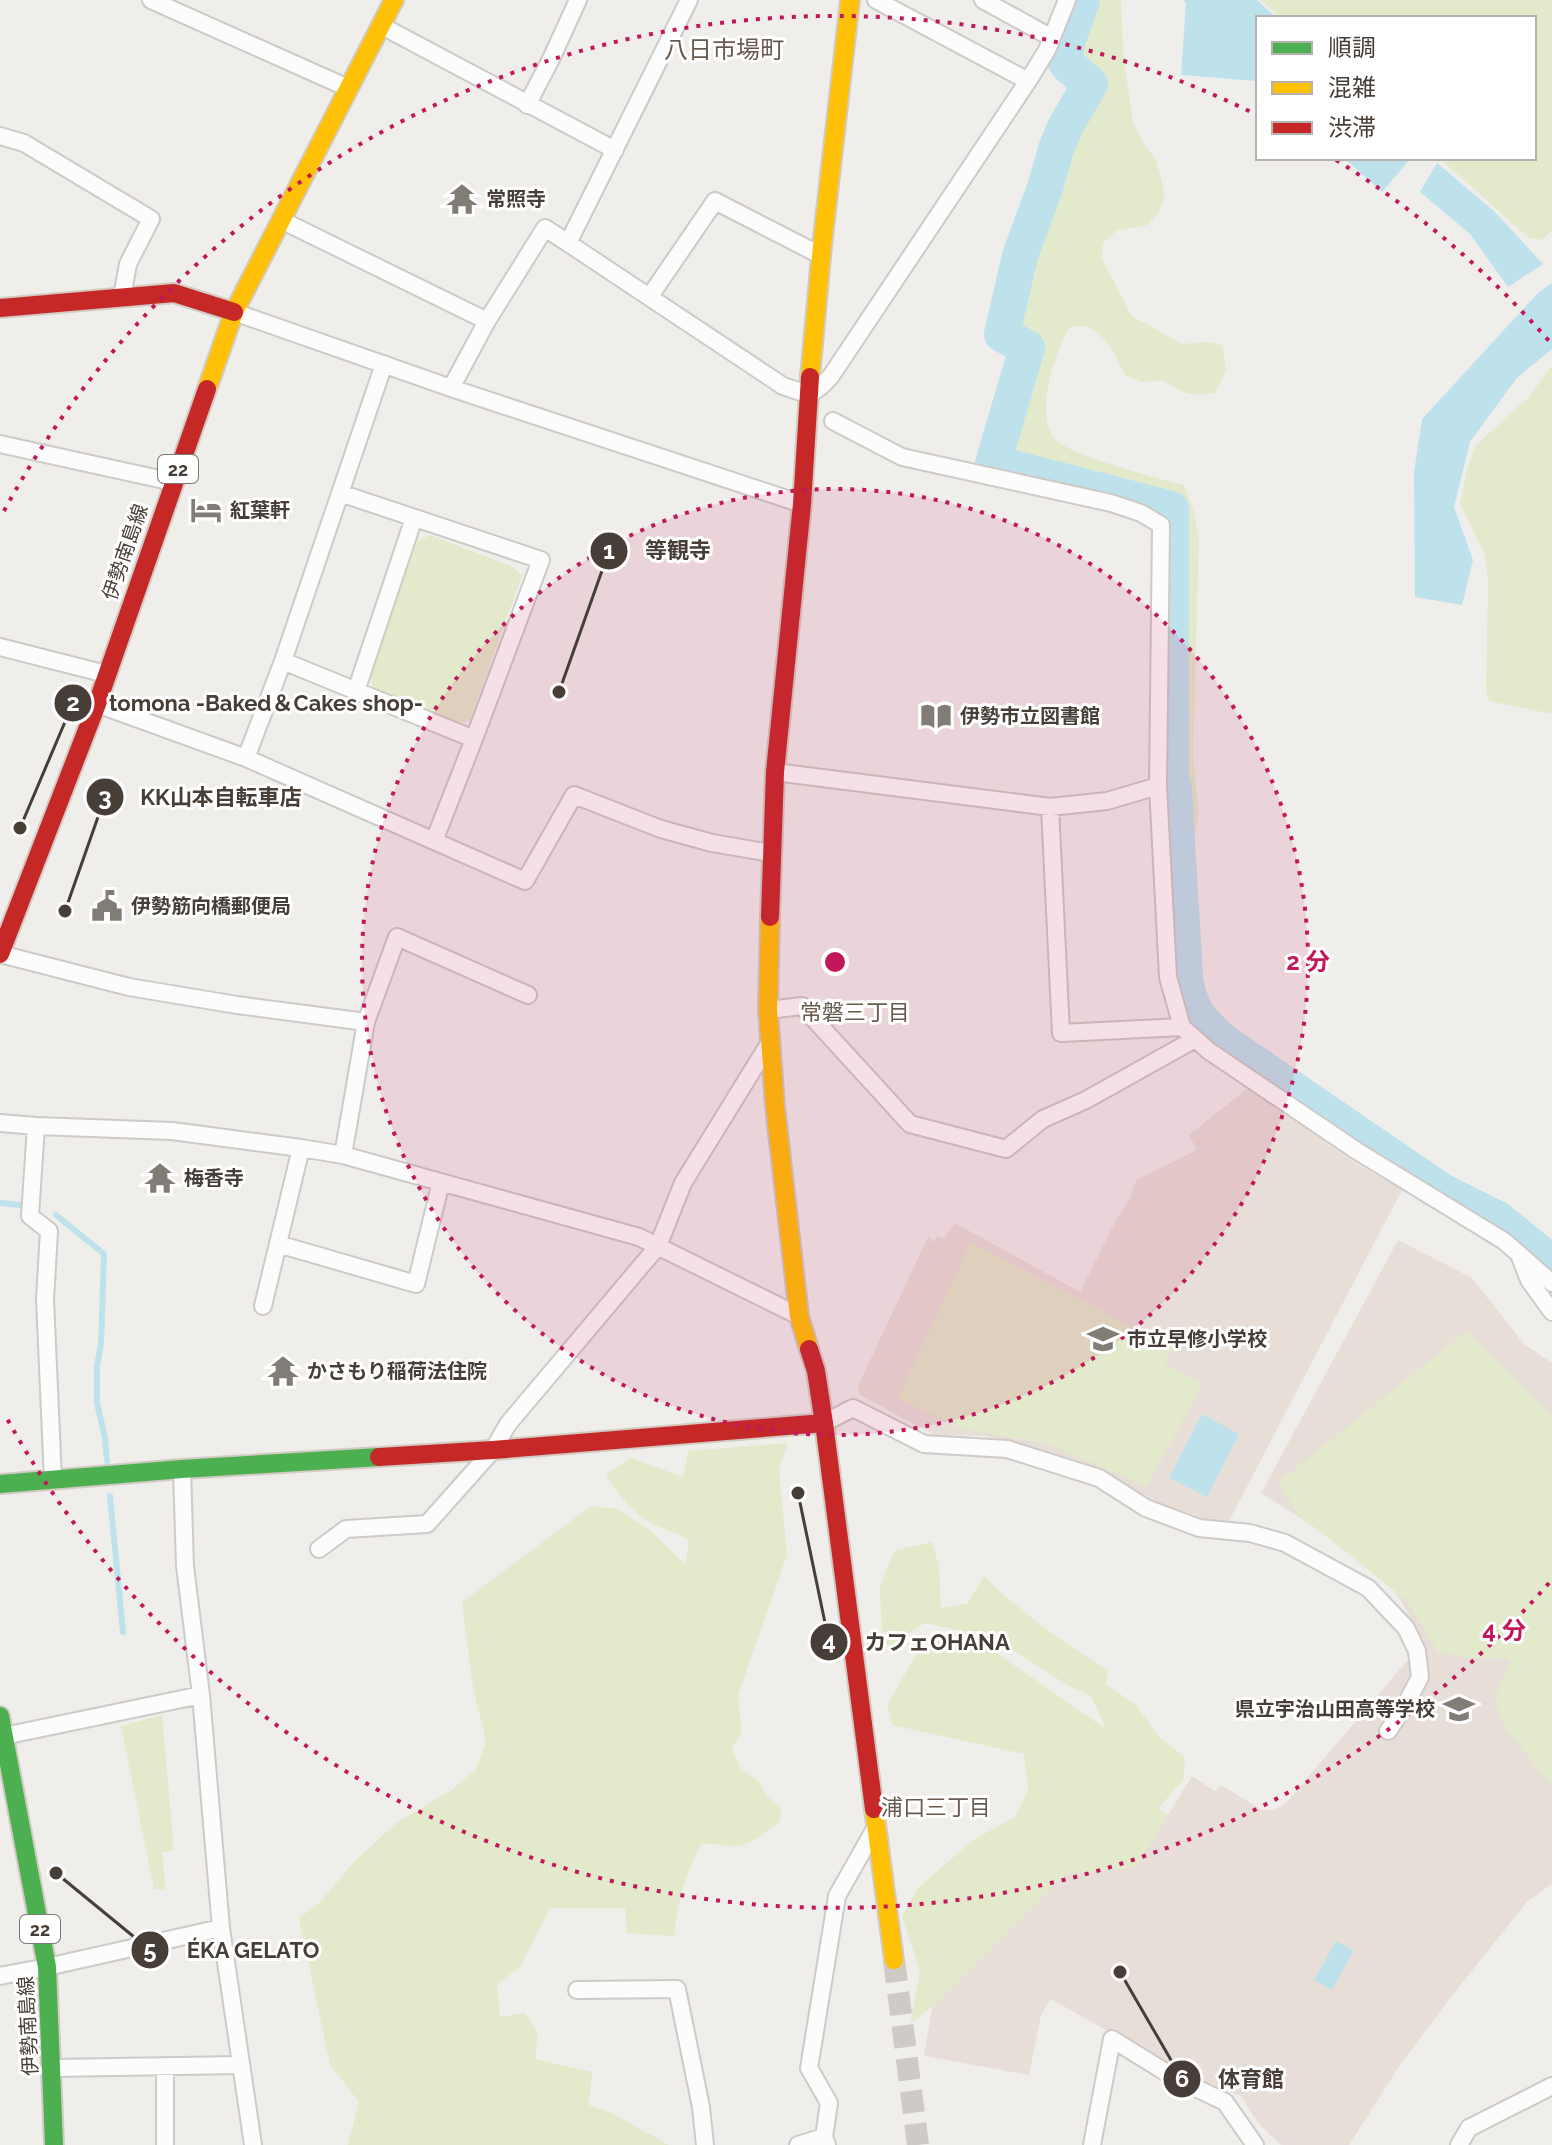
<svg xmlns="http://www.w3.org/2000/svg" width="1552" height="2145" font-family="Raleway,'Noto Sans JP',sans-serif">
<rect width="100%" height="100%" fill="#f0eeeb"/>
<path fill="#e7dfd7" d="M1248,1088L1357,1164L1402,1190L1229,1521L1212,1522L1159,1503L1103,1471L1037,1450L987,1436L934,1435L859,1394L858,1386L928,1237L934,1242L938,1236L943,1239L955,1223L1080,1292L1117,1218L1129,1201L1136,1180L1197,1150L1189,1135Z
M1398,1240L1472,1278L1524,1344L1552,1363V1884L1527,1902L1455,1992L1402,2062L1349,2145H1281L1258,2123L1241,2096L1194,2080L1051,1999L1041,2015L1029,2075L924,2056L932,2007L1065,1874L1136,1867L1192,1776L1215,1791L1221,1785L1262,1810H1273L1285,1804L1424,1641L1383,1571L1261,1493Z"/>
<path fill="#e3eacc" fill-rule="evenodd" d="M1088,0H1121L1123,52L1133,123L1145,146L1156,159L1165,194L1159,213L1147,225L1116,231L1103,243L1102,259L1132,316L1182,344L1207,342L1223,345L1226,371L1215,393C1192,397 1182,393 1163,380L1143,382L1125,375C1117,358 1104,329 1082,326C1077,325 1073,328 1069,328C1055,353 1033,416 1056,440C1071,456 1158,478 1184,485L1193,508L1199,539L1193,757L1199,813L1196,830L1189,838L1180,825L1174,751V507L999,461L1032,346L1007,332C1030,248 1050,158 1096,83L1072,62L1071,56Z
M1260,0H1552V231L1542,240L1529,238L1439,158H1534V18H1280Z
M1552,365V714L1489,701L1486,691L1488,582L1485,555L1460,504L1467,469L1475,446L1529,397Z
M430,535L513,567L522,576L470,720L457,723L373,689L371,676L417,542Z
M971,1242L1172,1348L1165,1364L1202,1384L1147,1486L1048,1444L964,1429L898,1398Z
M1467,1331L1552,1415V1786L1506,1728L1495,1701L1511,1659L1464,1657L1438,1652L1407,1601L1297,1513L1279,1482Z
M788,1443L779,1469L787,1555L738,1695L742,1732L732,1748L741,1769L758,1780L766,1795L781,1808L780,1821C745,1849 745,1848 702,1843C685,1873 678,1902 674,1936L627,1933L625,1908H550L520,1967L497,1984L500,2017L525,2013L538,2032L535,2059L592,2072L589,2105L610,2112L669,2145H348L359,2102L330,2065L299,1918L320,1902L354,1862L396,1823L450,1791L476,1770L486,1741L473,1688L462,1602L591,1506L618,1509L651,1531L685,1565L689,1541C678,1532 667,1531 655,1525C635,1515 616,1493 606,1474L631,1458L683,1477L688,1451Z
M932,1542L939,1566L941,1608L967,1604L984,1576C1021,1613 1063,1642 1108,1670L1106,1684L1136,1705L1159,1737L1185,1757L1184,1779L1158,1809L1168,1815L1136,1867L1065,1874L932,2007L910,2024L920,1972L902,1916L918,1888L973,1840L1015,1817L1028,1790L1024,1754L892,1725L887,1705L920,1648L961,1631L925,1623L902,1638L891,1650L882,1636L880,1588L888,1564L896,1550ZM965,1631L985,1632L1067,1685L1091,1696L1106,1729Z
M162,1715L174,1850L162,1853L166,1890L154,1889L121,1726Z"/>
<path fill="#bde2ec" d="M1183,0H1257L1277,18H1258V84L1255,81L1181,75L1186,4Z
M1344,158H1411L1382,192Z
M1437,163L1495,212L1543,264L1508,287L1470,234L1420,192Z
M1552,283V349L1516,379L1470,442L1454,507L1473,560L1462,605L1415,597L1414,472L1422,419L1539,292Z
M1202,1414L1239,1434L1207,1497L1169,1478Z
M1336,1941L1354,1950L1332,1990L1314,1980Z"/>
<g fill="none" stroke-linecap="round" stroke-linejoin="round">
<path stroke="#bde2ec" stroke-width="6" d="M0,1203L29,1206
M56,1215L104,1254L101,1344L97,1366V1403L105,1438L107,1461
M110,1496L123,1632"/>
<path stroke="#bde2ec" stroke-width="36" d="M1082,0L1068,40L1064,59L1069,66L1090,84L1065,127L1056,149L1046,185L1020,256L1002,334L1027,348L993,463L1171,509V777L1174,788L1185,977C1189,1009 1201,1022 1224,1042L1442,1191L1498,1219L1552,1263"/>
<path stroke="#cecbc7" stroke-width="22" stroke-dasharray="22 11" stroke-linecap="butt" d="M894,1960L918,2145"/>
<defs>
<path id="street" d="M151,0L348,88
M876,0L1028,81
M983,0L1052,38
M380,25L615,150
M527,105L551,59L578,0
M0,136L24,143L151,219L128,264L122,297
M281,220L487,321
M568,243L783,386C810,395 810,399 831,376L1028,81L1047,50L1067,0
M650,296L715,201L822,256
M234,312L451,388L802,504
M451,388L487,321L545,228L568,243L689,0
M833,421L902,457L1111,503L1141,513L1161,525L1158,786L1168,977L1182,1027L1209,1051L1357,1151L1504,1241L1552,1283
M0,444L173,482
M340,493L541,560L474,739L283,661L384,364
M0,647L106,674
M356,691L414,518
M97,704L246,758L434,841
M474,739L434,841L525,881L574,795L661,829L712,843L771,853
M246,758L283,661
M775,772L1050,807L1107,801L1158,786
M1050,807L1061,1033L1182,1027
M0,954L129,987L237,1005L366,1022
M768,1010L802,1006L910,1124L1006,1149L1043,1119L1086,1100L1195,1039
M0,1123L36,1126L30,1216L49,1231L45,1299L53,1480
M36,1126L172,1131L301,1148L343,1155L639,1237L799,1316
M343,1155L366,1022L397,937L528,995
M278,1244L416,1284L441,1182
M1520,1257L1529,1280L1552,1312
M263,1306L301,1148
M824,1423L853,1408L924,1444L1007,1449L1099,1478L1146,1508L1199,1528L1250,1533L1285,1543L1368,1588L1406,1628L1417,1651L1420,1677L1405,1706L1388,1731
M182,1469L185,1566L201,1695L221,1928L253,2145
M319,1549L346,1529L427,1524L493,1450L508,1424L658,1246L683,1183L770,1042
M4,1736L201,1695
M0,1976L47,1967L221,1928
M577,1990L677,1989L701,2107L705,2145
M165,2066V2145
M52,2068L241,2065
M798,2145L824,2137
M827,2145L824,2137L829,2103L809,2068L837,1896L876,1827
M1092,2145L1112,2039L1175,2078L1225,2102L1255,2145
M1459,2145L1469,2128L1552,2086"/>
<path id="fast" d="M0,1484L182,1469L379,1457
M0,1716L47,1967L54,2145"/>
<path id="slow" d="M810,377L822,246L850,0
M207,389L234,312L394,0
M770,917L768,1010L775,1106L799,1316L809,1349
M874,1809L894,1960"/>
<path id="jam" d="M0,308L174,293L234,312
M770,917L775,772L802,504L810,377
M0,954L97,704L207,389
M809,1349L816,1371L824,1423L874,1809
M379,1457L493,1450L824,1423"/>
</defs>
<use href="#street" stroke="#cdcac7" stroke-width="20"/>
<use href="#fast" stroke="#d1cbc3" stroke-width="22"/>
<use href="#slow" stroke="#d1cbc3" stroke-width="22"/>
<use href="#jam" stroke="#d1cbc3" stroke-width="22"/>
<use href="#street" stroke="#fdfcfc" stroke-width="16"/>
<use href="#fast" stroke="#4caf50" stroke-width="18"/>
<use href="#slow" stroke="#ffc107" stroke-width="18"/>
<use href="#jam" stroke="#c62828" stroke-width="18"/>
</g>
<circle cx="835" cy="962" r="473" fill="#c2185b" fill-opacity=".12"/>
<g fill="none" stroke="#c2185b" stroke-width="4" stroke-dasharray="4 8">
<circle cx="835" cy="962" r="473"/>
<path d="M1549 1583A946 946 0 0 1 4 1413M4 511A946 946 0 0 1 1257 115M1336 160A946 946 0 0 1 1549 341"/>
</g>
<defs>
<symbol id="temple-bare" viewBox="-9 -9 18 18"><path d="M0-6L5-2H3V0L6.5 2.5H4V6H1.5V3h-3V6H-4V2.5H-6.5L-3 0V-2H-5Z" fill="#827c76" stroke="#fff" stroke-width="2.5" paint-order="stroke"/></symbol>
<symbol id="hotel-bare" viewBox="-9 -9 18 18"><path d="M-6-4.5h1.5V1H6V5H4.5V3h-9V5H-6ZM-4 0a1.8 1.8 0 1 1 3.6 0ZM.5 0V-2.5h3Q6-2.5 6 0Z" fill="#827c76" stroke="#fff" stroke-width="2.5" paint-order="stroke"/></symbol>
<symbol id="library-bare" viewBox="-9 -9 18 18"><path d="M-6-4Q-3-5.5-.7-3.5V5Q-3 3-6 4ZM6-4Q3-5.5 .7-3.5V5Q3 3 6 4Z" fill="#827c76" stroke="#fff" stroke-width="2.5" paint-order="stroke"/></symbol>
<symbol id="civic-bare" viewBox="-9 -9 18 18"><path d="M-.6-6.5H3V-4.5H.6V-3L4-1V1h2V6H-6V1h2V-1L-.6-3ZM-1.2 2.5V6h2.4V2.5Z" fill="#827c76" stroke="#fff" stroke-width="2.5" paint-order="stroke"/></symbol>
<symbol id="school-bare" viewBox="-9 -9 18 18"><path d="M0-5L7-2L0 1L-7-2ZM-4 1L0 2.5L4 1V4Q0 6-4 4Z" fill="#827c76" stroke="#fff" stroke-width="2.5" paint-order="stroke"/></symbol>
</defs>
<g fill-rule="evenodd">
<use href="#temple-bare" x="440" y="177" width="44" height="44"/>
<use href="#hotel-bare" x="184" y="488" width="44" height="44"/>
<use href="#library-bare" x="914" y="694" width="44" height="44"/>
<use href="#civic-bare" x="85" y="884" width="44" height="44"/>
<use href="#temple-bare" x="138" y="1156" width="44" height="44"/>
<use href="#school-bare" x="1081" y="1317" width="44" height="44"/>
<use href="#temple-bare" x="261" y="1349" width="44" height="44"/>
<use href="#school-bare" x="1437" y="1687" width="44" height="44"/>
</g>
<g text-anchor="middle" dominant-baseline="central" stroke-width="6" stroke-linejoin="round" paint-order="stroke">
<g fill="#fff" stroke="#7e7873" stroke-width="2">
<rect x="158" y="455" width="40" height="28" rx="6"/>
<rect x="20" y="1915" width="40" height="28" rx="6"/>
</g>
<g font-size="18" font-weight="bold" fill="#473e37">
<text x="178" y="469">22</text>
<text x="40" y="1929">22</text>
</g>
<g font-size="20" font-weight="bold" fill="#473e37" stroke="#fff" text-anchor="start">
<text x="486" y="199">常照寺</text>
<text x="230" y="510">紅葉軒</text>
<text x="960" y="716">伊勢市立図書館</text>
<text x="131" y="906">伊勢筋向橋郵便局</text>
<text x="184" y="1178">梅香寺</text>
<text x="1127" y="1339">市立早修小学校</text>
<text x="307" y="1371">かさもり稲荷法住院</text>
<text x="1435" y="1709" text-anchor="end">県立宇治山田高等学校</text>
</g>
<g font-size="20" fill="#473e37" stroke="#fff">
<text transform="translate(125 552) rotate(-71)">伊勢南島線</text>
<text transform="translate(28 2026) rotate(-93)">伊勢南島線</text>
</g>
<g font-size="22" fill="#695a4f" stroke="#fff">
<text x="855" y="1012">常磐三丁目</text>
<text x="936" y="1807">浦口三丁目</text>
</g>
<g font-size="24" fill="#695a4f" stroke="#fff">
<text x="724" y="49">八日市場町</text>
</g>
</g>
<circle cx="835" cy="962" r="12" fill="#c2185b" stroke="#fff" stroke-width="4"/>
<g font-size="24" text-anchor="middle" font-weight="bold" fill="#c2185b" stroke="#fff" stroke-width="6" stroke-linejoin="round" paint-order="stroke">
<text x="1308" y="970">2 分</text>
<text x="1504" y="1639">4 分</text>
</g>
<path fill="none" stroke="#473e37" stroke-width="3" d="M559 692L609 551M20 828L73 703M65 911L105 797M798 1493L829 1642M56 1873L150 1950M1120 1972L1182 2079"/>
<g fill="#473e37" stroke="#fff" stroke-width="3">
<circle cx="559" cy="692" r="8"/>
<circle cx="20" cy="828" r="8"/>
<circle cx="65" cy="911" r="8"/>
<circle cx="798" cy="1493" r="8"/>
<circle cx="56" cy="1873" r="8"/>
<circle cx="1120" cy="1972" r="8"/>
<circle cx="609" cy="551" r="20"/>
<circle cx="73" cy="703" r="20"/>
<circle cx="105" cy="797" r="20"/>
<circle cx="829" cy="1642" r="20"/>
<circle cx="150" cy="1950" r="20"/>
<circle cx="1182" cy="2079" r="20"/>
</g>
<g font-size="24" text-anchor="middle" font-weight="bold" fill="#fff">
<text x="609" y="559">1</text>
<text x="73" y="711">2</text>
<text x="105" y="805">3</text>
<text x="829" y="1650">4</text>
<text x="150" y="1958">5</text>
<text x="1182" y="2087">6</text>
</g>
<g font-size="22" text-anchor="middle" font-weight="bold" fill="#473e37" stroke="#fff" stroke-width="6" stroke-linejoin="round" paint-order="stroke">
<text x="678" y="558">等観寺</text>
<text x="266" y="711">tomona -Baked＆Cakes shop-</text>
<text x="221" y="805">KK山本自転車店</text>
<text x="937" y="1650">カフェOHANA</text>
<text x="253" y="1958">ÉKA GELATO</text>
<text x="1251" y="2087">体育館</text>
</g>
<rect x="1256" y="16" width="280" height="144" fill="#ffffff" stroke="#b5b2af" stroke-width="2"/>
<rect x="1272" y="42" width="40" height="12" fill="#4caf50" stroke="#b5b2af" stroke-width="2"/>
<text x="1328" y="56" font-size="24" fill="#473e37">順調</text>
<rect x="1272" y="82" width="40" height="12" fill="#ffc107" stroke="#b5b2af" stroke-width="2"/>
<text x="1328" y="96" font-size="24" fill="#473e37">混雑</text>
<rect x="1272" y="122" width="40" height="12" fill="#c62828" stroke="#b5b2af" stroke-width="2"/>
<text x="1328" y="136" font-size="24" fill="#473e37">渋滞</text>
</svg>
